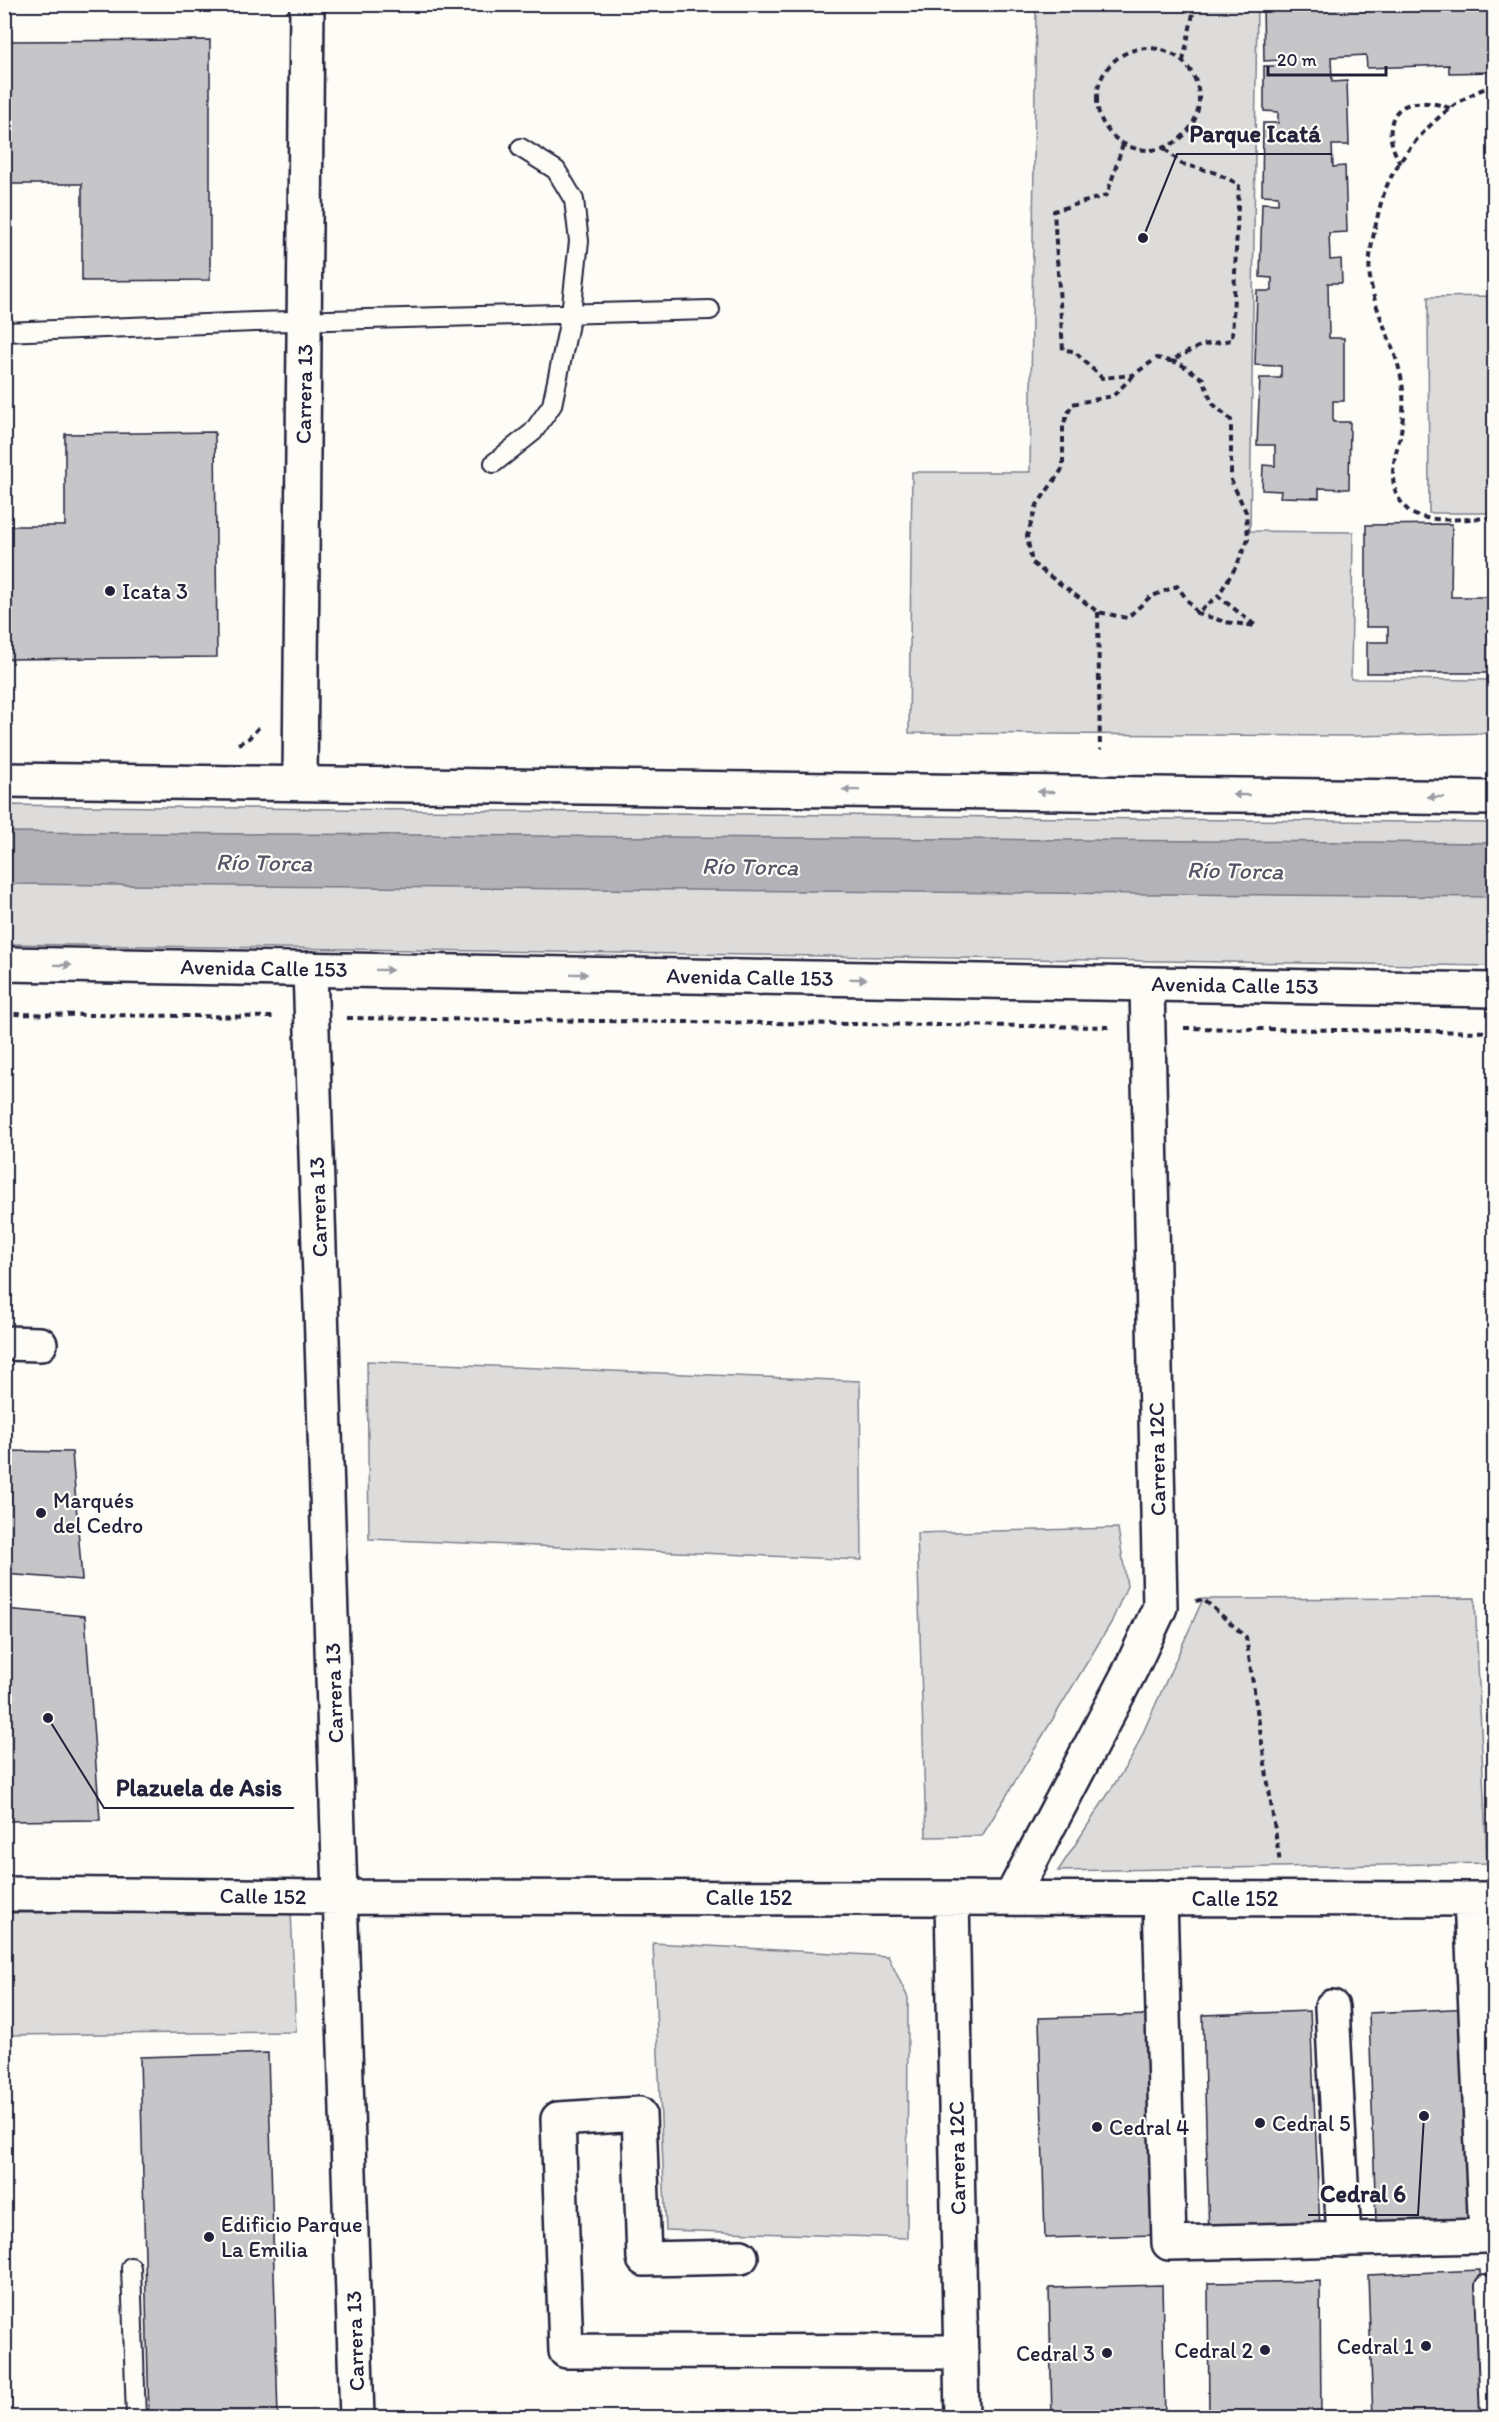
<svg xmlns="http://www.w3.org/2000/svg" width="1499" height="2422" font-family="Itim,sans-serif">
<rect width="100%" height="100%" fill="#fdfcf7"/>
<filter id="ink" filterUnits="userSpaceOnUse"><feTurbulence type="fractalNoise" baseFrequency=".0167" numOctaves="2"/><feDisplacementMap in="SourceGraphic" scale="12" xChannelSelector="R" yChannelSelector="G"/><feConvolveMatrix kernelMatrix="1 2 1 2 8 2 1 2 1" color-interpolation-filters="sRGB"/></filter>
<g filter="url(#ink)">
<path fill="#dddcdb" stroke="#807f8b" stroke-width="1.5" d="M1036,5H1257L1250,531L1353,532L1351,679L1494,680V733L1352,736L909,733L912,472H1030Z
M1494,296V513H1429L1428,297Z
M4,805L1494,823V966L5,944Z
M367,1361L860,1381L862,1560L369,1539Z
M1118,1528L1127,1586L1111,1623L982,1836L926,1837L917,1533Z
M1475,1598L1487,1863L1058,1871L1132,1757L1203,1599Z
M291,1910L296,2032L5,2035L4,1913Z
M653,1943L888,1956L908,1998L907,2238L666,2230Z"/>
<path fill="#b2b2b7" stroke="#787885" stroke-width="1.5" d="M5,832L1494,843V897L5,884Z"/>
<path fill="#c6c6c8" stroke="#22223b" stroke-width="1.5" d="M1263,4H1494V72L1449,73V65L1367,68L1366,55L1331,57L1332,82L1347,81L1349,145H1332L1333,167L1345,166L1347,232L1329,233L1330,260L1341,259L1342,283H1328L1329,338H1344V401H1333V422H1350L1349,489L1319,488V498L1280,497L1281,491L1262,490L1263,465L1275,466V445H1257L1260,378H1281V366L1255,365L1257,291H1272V278L1260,277L1262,203L1278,204V196L1262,195L1263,123H1278V112L1264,111V66H1280V60L1264,61Z
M210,40V280L82,281V184H4V41Z
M215,432L217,657L4,659V526H65V434Z
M1452,524L1451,597H1494V673H1367V642H1388V627H1366V525Z
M4,1451L72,1452L82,1580L4,1574Z
M4,1609L85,1616L100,1820L4,1821Z
M1472,2008L1480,2220L1376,2224L1369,2013Z
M1310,2011L1320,2230L1209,2238L1203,2015Z
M1149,2015L1155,2235L1045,2238L1039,2018Z
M268,2053L278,2418H149L140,2057Z
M1480,2270L1484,2418H1373L1368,2275Z
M1320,2281L1321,2418H1209L1208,2283Z
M1162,2285L1165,2418H1052L1049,2288Z"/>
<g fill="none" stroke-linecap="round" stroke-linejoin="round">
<defs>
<path id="service" d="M4,332L255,322L710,310
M494,463L533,432L552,405L571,314L579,241L574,200L556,170L521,148
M131,2267L136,2418
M1485,2285L1490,2418"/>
<path id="minor" d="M300,783L307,4
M310,969L357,2418
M4,1343L40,1344
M4,1894L341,1897L1494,1899
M952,1898L962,2418
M1011,1898L1132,1667L1160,1607L1147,984
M1160,1898L1169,2243L1486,2236L1471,1899
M1332,2007L1344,2240
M741,2257L644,2259L639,2114L558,2119L566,2351L961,2352"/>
<path id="primary" d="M4,780L1494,798
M4,964L1494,990"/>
</defs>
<use href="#service" stroke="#22223b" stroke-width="22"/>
<use href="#minor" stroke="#22223b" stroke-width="38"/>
<use href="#primary" stroke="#22223b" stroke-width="38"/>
<path stroke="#22223b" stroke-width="4" stroke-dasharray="6 4.5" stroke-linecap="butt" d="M1097 99a51 51 0 1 1 102 0a51 51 0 1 1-102 0Z
M1183,61L1195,4
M1494,85C1452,98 1412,138 1391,177C1382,194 1378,214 1374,233C1371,247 1368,264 1370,278C1375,317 1400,352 1403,391C1404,406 1403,422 1400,437C1393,464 1385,490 1410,512C1424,524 1475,518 1494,518
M1123,144L1107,195L1054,211L1063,350L1074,351L1102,378L1133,375L1157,358L1170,361L1202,345L1232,340L1239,184L1213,172L1182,164L1164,148
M1400,164C1395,153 1389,141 1391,128C1393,97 1428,100 1450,108
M1171,361L1179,363L1203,379L1212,403L1231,420V480L1246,512L1248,539L1237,565L1218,596
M1133,376L1113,396L1072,404L1063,425V468L1037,505L1027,536L1032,563L1098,612L1127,618L1150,597L1177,586L1197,613L1218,596L1256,626L1225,622L1197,613
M1098,612L1100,750
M238,744L248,739L260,726
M4,1014L274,1017
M347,1018L1111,1027
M1184,1028L1494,1032
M1196,1601L1203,1599L1246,1637L1280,1863"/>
<use href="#service" stroke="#fdfcf7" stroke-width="18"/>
<use href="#minor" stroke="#fdfcf7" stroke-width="33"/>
<use href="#primary" stroke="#fdfcf7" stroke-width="33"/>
</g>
<defs><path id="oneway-solid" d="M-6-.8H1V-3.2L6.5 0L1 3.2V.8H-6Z" transform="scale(1.5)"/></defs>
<g fill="#9a9aa2">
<use href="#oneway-solid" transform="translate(851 790) rotate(-179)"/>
<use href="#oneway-solid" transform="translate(1046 792) rotate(-179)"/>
<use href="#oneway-solid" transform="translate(1241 795) rotate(-179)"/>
<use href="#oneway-solid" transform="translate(1436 797) rotate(-179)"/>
<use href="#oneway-solid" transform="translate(63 965) rotate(1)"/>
<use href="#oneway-solid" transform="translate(384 970) rotate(1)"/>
<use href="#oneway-solid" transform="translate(579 974) rotate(1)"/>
<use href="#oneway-solid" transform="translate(858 979) rotate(1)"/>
</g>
</g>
<g fill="#22223b" stroke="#fdfcf7" stroke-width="2">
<circle cx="110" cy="591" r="6"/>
<circle cx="41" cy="1513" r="6"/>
<circle cx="1260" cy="2123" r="6"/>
<circle cx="1097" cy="2127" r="6"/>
<circle cx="209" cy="2237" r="6"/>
<circle cx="1426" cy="2346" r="6"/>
<circle cx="1265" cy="2350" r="6"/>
<circle cx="1107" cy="2353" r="6"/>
</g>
<g text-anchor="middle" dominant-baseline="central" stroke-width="4.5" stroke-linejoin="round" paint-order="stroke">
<g font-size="22" fill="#22223b" stroke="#fdfcf7">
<text transform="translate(304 394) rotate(-89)">Carrera 13</text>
<text transform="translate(264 968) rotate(1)">Avenida Calle 153</text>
<text transform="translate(750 977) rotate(1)">Avenida Calle 153</text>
<text transform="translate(1235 985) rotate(1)">Avenida Calle 153</text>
<text transform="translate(318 1207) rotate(-92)">Carrera 13</text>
<text transform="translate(1157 1459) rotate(-91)">Carrera 12C</text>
<text transform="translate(334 1693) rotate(-92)">Carrera 13</text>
<text transform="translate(263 1896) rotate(1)">Calle 152</text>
<text x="749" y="1897">Calle 152</text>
<text x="1235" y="1898">Calle 152</text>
<text transform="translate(957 2158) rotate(-91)">Carrera 12C</text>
<text transform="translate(355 2341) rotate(-92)">Carrera 13</text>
</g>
<g font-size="22" fill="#22223b" stroke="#fdfcf7" text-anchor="start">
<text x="122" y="591">Icata 3</text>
<text x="53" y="1500">Marqués<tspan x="53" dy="25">del Cedro</tspan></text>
<text x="1272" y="2123">Cedral 5</text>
<text x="1109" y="2127">Cedral 4</text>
<text x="221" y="2224">Edificio Parque<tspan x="221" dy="25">La Emilia</tspan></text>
<text x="1414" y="2346" text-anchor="end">Cedral 1</text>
<text x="1253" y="2350" text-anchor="end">Cedral 2</text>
<text x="1095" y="2353" text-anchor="end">Cedral 3</text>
</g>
<g font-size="24" font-style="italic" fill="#545466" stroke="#fdfcf7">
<text transform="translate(264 862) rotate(1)">Río Torca</text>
<text transform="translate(750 866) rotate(1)">Río Torca</text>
<text transform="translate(1235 870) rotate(1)">Río Torca</text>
</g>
</g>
<path fill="none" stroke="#22223b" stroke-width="2" d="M1143 238L1177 154H1332M48 1718L104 1808H294M1424 2116L1418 2215H1308"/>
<g fill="#22223b" stroke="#fdfcf7" stroke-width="2">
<circle cx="1143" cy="238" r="6"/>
<circle cx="48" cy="1718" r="6"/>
<circle cx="1424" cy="2116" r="6"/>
</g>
<g font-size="24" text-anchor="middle" font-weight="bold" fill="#22223b" stroke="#fdfcf7" stroke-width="4.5" stroke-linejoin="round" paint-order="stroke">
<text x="1255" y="142">Parque Icatá</text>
<text x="199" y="1796">Plazuela de Asis</text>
<text x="1363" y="2202">Cedral 6</text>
</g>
<rect width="1499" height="2422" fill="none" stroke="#fdfcf7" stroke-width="24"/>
<rect x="12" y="12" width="1475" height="2398" fill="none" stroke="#22223b" stroke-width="2" filter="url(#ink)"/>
<path d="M1268 66v9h118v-9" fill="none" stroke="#22223b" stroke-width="3"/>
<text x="1277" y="66" font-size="18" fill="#22223b" stroke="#fdfcf7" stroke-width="4.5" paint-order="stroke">20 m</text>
</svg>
